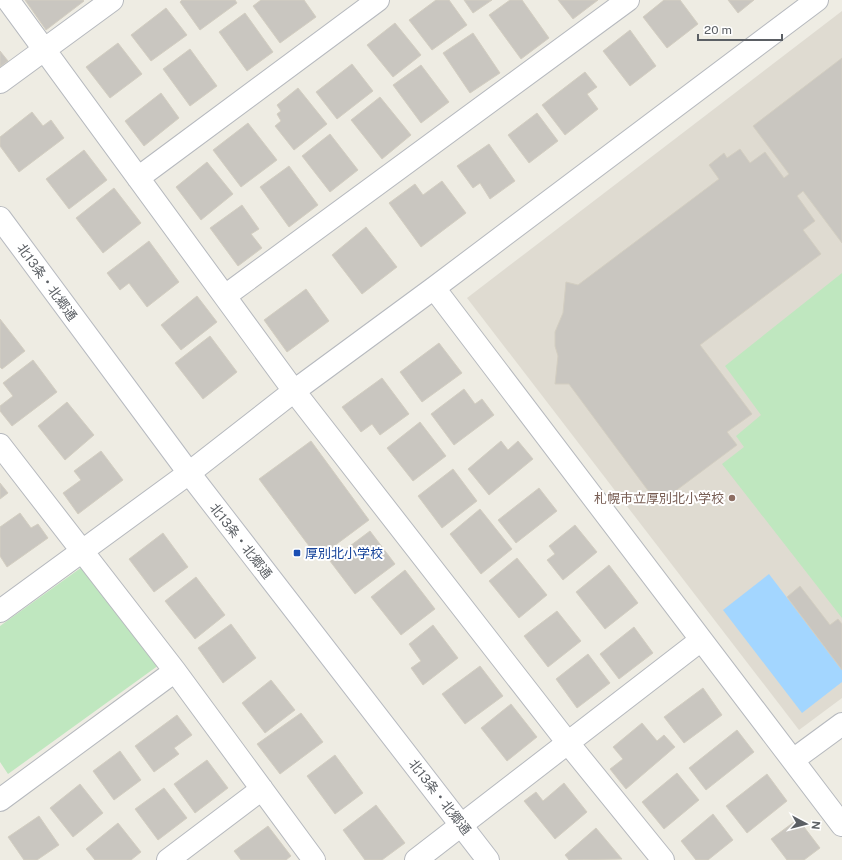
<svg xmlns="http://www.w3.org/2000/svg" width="842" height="860" font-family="'Public Sans','Noto Sans JP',sans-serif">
<rect width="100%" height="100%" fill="#eeece3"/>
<path fill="#dfdbd1" d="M842,11V698L799,730L467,298Z"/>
<path fill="#bfe7bf" d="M842,273V618L722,464L744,447L736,436L761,415L725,366Z
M82,567L159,665L8,774L0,762V626Z"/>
<path fill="#a3d6ff" d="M769,574L842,670V682L802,713L723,610Z"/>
<path fill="#c9c6c0" stroke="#d3cec1" d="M25,0H83L84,1L46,30Z
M182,0H235L237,3L200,30L180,2Z
M261,0H304L316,17L280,43L253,6Z
M436,0H449L467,25L432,50L409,20Z
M464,0H492L473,13Z
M510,0H522L549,38L521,59L489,15Z
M558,0H598L573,19Z
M664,0H680L698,24L667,48L643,17Z
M728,0H754L738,13Z
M166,8L187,35L151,61L131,35Z
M245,13L273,52L247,71L219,32Z
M395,23L421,55L393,77L367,45Z
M630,30L656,66L630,86L603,51Z
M473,33L500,73L470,93L443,53Z
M118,43L142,74L110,98L86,67Z
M190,49L217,86L190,106L163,69Z
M0,51L8,61L0,67Z
M842,58V243L803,191L797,196L815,221L803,230L821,254L700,345L752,414L727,432L737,445L658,504L569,384H555L558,356L555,346V332L563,313L566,282L578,285L719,179L709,165L724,153L727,158L740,149L750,163L765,152L784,178L789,174L753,126Z
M352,64L373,91L337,119L316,92Z
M421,65L449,102L421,123L393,85Z
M585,72L597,87L587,94L598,109L565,135L542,105Z
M298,88L327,124L294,150L275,126L281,121L277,114L281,111L277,105Z
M161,93L179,118L144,146L125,121Z
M380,97L411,135L382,159L351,120Z
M32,112L43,126L51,120L64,138L19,172L0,146V137Z
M537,113L558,141L529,163L508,135Z
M248,123L277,160L241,187L213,150Z
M330,134L358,170L330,192L302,156Z
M489,144L515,181L490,199L480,183L473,188L457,166Z
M84,150L107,180L69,209L46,179Z
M207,162L233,194L201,220L176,187Z
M289,166L318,205L289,227L260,187Z
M442,181L466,213L421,247L389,203L415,184L423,195Z
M114,188L141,223L103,253L76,218Z
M242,205L259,229L251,234L262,248L238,266L210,228Z
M366,227L397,267L362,294L332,255Z
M149,241L179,282L147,307L129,283L120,290L107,273Z
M306,289L329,321L287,352L264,320Z
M197,296L217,322L181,350L161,325Z
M0,319L25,351L2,369L0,367Z
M210,336L237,372L203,399L175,363Z
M439,343L462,373L422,402L400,372Z
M33,360L57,392L12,426L0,411V406L13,396L3,383Z
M382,378L409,414L380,435L372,424L361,432L342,407Z
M464,389L475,404L482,399L494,415L454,445L431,414Z
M67,402L94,435L65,460L38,426Z
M420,422L446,456L413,481L387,448Z
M311,441L369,520L318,558L259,479Z
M501,441L508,450L518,441L533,459L489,495L468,469Z
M101,451L123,480L78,514L63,493L81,480L74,471Z
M453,469L477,501L442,528L418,496Z
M0,483L8,493L0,499Z
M539,488L557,511L516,543L498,520Z
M480,509L512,549L481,574L450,534Z
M20,513L31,528L38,524L48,538L7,567L0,556V527Z
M575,525L597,552L563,580L547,560L555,554L549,546Z
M370,531L395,564L355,594L330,561Z
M163,533L188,567L154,592L129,559Z
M517,558L547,595L519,618L489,581Z
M609,565L638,603L605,629L576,592Z
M405,570L435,609L401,635L371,597Z
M196,577L225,615L195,639L165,601Z
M800,586L830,625L838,619L842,624V670L787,597Z
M557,611L581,641L548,667L524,636Z
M231,624L256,658L223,683L198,648Z
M433,625L458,658L423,685L411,668L421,661L409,644Z
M634,627L653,653L619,679L600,654Z
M588,654L610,683L577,708L556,679Z
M480,666L503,696L465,724L442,694Z
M271,680L295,710L265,733L242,703Z
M703,688L722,715L684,743L664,717Z
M511,704L537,737L507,761L481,728Z
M301,713L323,742L280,774L257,744Z
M177,715L192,735L174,748L179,754L154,772L135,746Z
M642,723L657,741L664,735L675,747L626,789L610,769L623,759L613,747Z
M737,730L754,752L706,790L689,768Z
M120,751L141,780L114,800L93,771Z
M335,755L363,793L335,814L307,776Z
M207,760L228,788L195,813L174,784Z
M677,773L699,800L664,829L642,802Z
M767,774L787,801L747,833L726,806Z
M564,783L587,812L555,839L524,801L536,792L543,801Z
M80,784L103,813L73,837L50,808Z
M164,788L187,818L158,840L135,809Z
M376,805L405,843L382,860H365L343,830Z
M713,814L733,840L708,860H696L681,841Z
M39,816L59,845L37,860H24L8,837Z
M798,819L820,848L804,860H787L771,839Z
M118,823L141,852L131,860H95L86,849Z
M268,826L291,856L286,860H241L234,851Z
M596,828L622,859L569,860L565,855Z"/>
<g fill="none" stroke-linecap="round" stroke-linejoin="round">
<defs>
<path id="street" d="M8,0L294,391L568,743L663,860
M0,82L112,0
M138,178L378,0
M434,288L842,825
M225,296L628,0
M0,445L175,671L314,860
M0,611L189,473L294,391L434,288L817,0
M793,760L842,724
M0,800L175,671
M168,860L262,789
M416,860L701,640"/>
<path id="secondary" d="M0,218L189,473L488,860"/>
</defs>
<use href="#street" stroke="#b6b9be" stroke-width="24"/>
<use href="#secondary" stroke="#b7bac0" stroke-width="24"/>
<use href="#street" stroke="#fff" stroke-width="22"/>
<use href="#secondary" stroke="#fff" stroke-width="22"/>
</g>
<circle fill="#8d6e63" stroke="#fff" stroke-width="1.5" cx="732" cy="498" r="4"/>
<rect fill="#1a4fb4" stroke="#fff" stroke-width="1.5" x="293" y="549" width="8" height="8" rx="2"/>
<g text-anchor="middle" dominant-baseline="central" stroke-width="4" stroke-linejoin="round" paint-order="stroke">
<g font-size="13" fill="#5b5f64" stroke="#fff">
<text transform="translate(47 282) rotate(54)">北13条・北郷通</text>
<text transform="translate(241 541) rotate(52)">北13条・北郷通</text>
<text transform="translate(440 797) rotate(52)">北13条・北郷通</text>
</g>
<g font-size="13" fill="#785e54" stroke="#fff" text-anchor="end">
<text x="724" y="498">札幌市立厚別北小学校</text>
</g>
<g font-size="13" fill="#164399" stroke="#fff" text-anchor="start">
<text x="305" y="553">厚別北小学校</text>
</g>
</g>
<g transform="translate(806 824) rotate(97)" stroke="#ffffff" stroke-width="3" paint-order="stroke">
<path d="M0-3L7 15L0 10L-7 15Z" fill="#5b5f64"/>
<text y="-6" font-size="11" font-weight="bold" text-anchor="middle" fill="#5b5f64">N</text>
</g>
<path d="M698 34v6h84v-6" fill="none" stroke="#5b5f64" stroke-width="2"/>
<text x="704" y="34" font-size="12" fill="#5b5f64" stroke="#ffffff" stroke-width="3" paint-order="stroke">20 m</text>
</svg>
